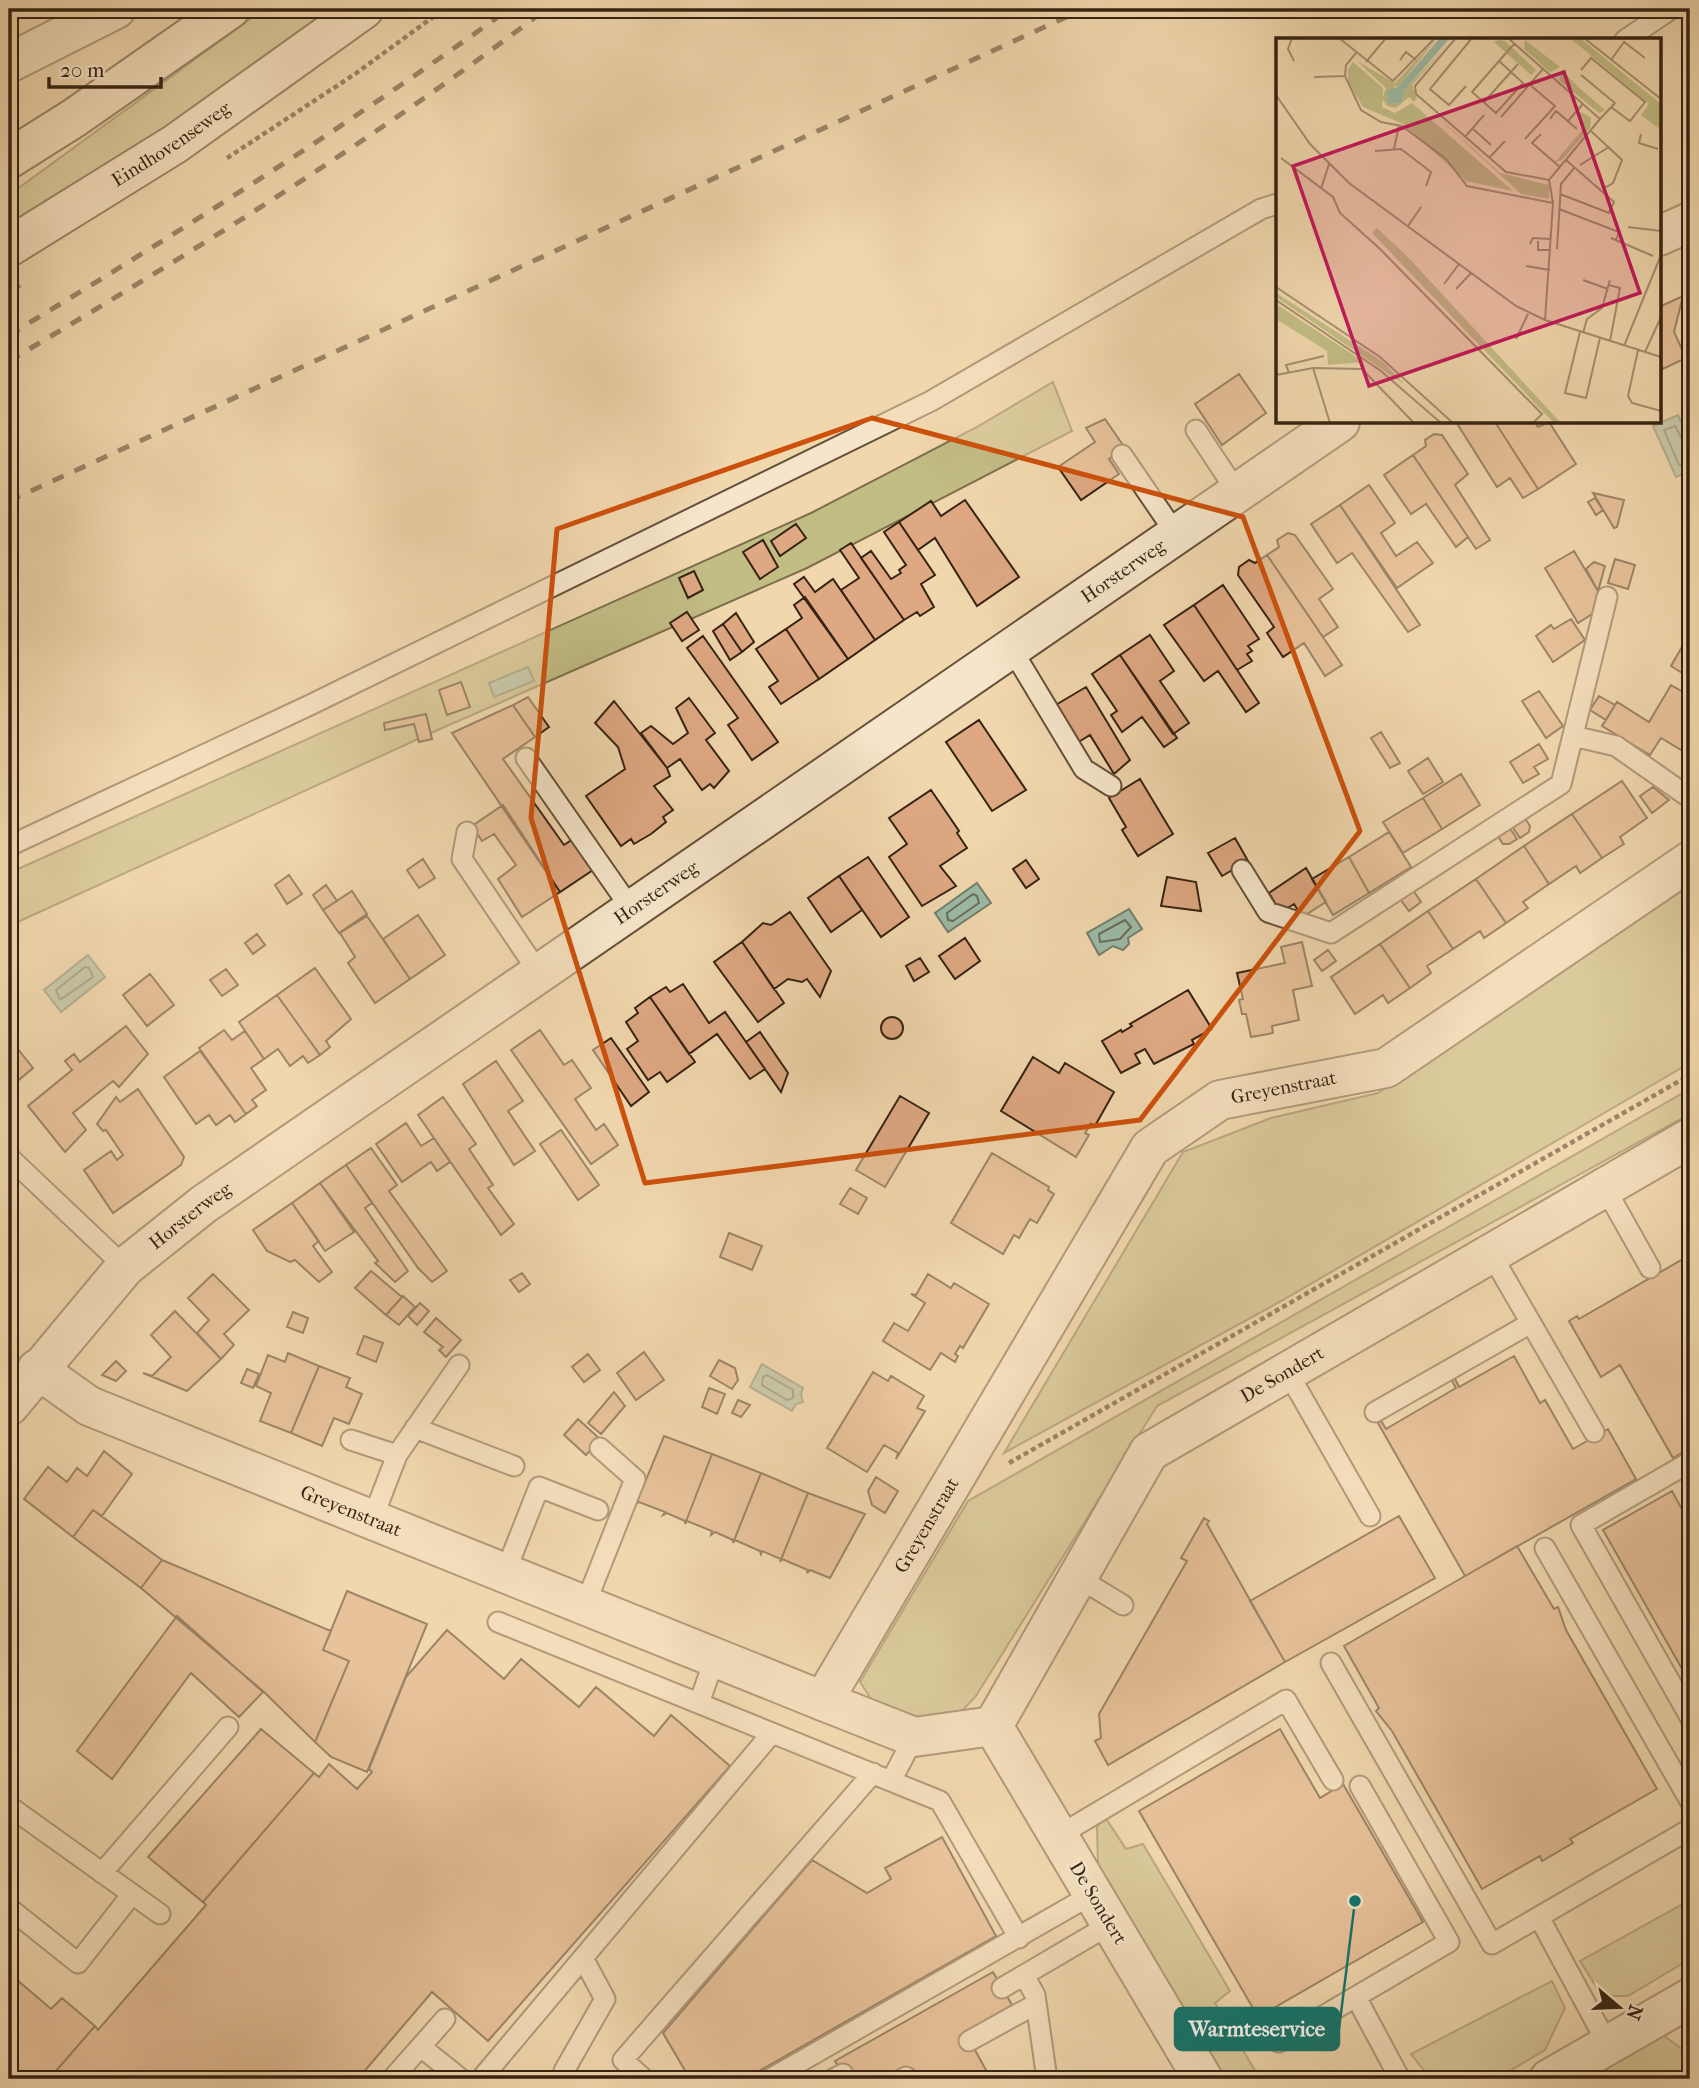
<svg xmlns="http://www.w3.org/2000/svg" width="1699" height="2088" font-family="'IM FELL French Canon',serif">
<rect width="100%" height="100%" fill="#f1d7ae"/>
<filter id="stains"><feTurbulence type="fractalNoise" baseFrequency=".00286" numOctaves="4"/><feColorMatrix values="0 0 0 0 .2 0 0 0 0 .09 0 0 0 0 .02 0 0 0 .5 -.17"/></filter>
<radialGradient id="worn" r=".72"><stop offset=".6" stop-color="#630" stop-opacity="0"/><stop offset="1" stop-color="#630" stop-opacity=".3"/></radialGradient>
<path fill="#c2bc85" stroke="#7c704c" stroke-width="2" d="M264,9H334L144,146L9,226V195Z
M1053,382L1072,431L807,568L440,729L9,926V873L811,513L977,427Z
M1690,882V1063L1283,1300L1004,1453L1183,1152L1271,1118L1378,1093Z
M1690,1089V1114L1157,1406L976,1696L960,1713L925,1719L875,1705L860,1682L968,1501Z
M1103,1814L1126,1849L1143,1844L1230,1991L1215,2003L1260,2079H1226L1098,1865L1097,1827Z
M1690,1900V1959L1628,1996H1602L1580,1961Z
M1552,1981L1565,2008L1545,2050L1496,2079H1431L1411,2054Z
M1660,2033L1690,2055V2079H1580Z"/>
<path fill="#9cbaa6" stroke="#737e6b" stroke-width="2" d="M1678,415L1690,441V471L1676,477L1653,426Z
M528,667L534,681L494,697L489,683Z
M977,883L991,903L948,932L935,913Z
M1129,909L1142,929L1128,938L1129,944L1123,950L1113,946L1099,955L1087,933Z
M88,955L105,977L61,1012L44,990Z
M762,1364L803,1388L801,1394L803,1402L796,1404L792,1411L750,1387Z"/>
<g fill="none" stroke-linecap="round" stroke-linejoin="round">
<path stroke="#696e5c" stroke-width="2" d="M1690,442L1682,439L1675,426L1664,430L1679,465H1690
M973,894L977,896L979,903L953,921L948,920L947,913Z
M1125,920L1131,927L1120,939L1100,942L1099,934Z
M85,967L89,968L93,977L60,1000L56,990Z
M767,1375L793,1390V1398L787,1400L762,1385L763,1377Z"/>
</g>
<path fill="#dea882" stroke="#362312" stroke-width="2" d="M1683,296L1674,332L1686,358L1663,369L1659,360V307Z
M1239,374L1266,413L1222,445L1195,404Z
M1105,419L1125,448L1109,459L1119,474L1081,500L1058,467L1095,442L1086,428Z
M1463,422H1495L1538,489L1523,498L1510,478L1497,487L1458,425Z
M1495,422H1535L1538,427L1549,422L1576,464L1538,489Z
M1434,434L1442,435L1468,474L1455,485L1490,540L1476,549L1413,455L1426,446L1425,440Z
M1413,455L1468,537L1456,547L1426,504L1411,514L1384,475Z
M1369,485L1395,523L1381,533L1396,556L1417,542L1433,563L1397,588L1340,505Z
M1593,493L1624,500L1617,527L1614,528Z
M1595,498L1603,510L1596,515L1588,502Z
M965,500L1019,577L977,606L935,538L918,550L899,522L931,501L941,516Z
M1340,505L1420,625L1408,632L1352,553L1337,563L1311,524Z
M899,522L935,575L921,584L934,607L920,616L917,612L904,620L861,558L871,551L891,579L901,573L899,570L906,565L884,532Z
M796,524L806,538L780,556L771,541Z
M1288,533L1295,535L1333,589L1319,599L1338,627L1323,637L1267,555L1279,547L1277,540Z
M763,540L778,567L760,579L743,552Z
M851,543L904,620L875,640L841,590L859,578L840,550Z
M1574,551L1598,591L1592,614L1578,623L1545,568Z
M1267,555L1342,665L1325,676L1304,643L1283,657L1267,633L1274,627L1238,575L1239,567L1249,560L1255,563Z
M1615,559L1635,565L1628,589L1608,583Z
M1594,562L1605,566L1598,591L1586,569Z
M694,571L703,590L688,598L679,578Z
M804,577L815,592L833,579L875,640L848,659L794,584Z
M1223,585L1259,639L1248,646L1252,651L1247,654L1252,661L1237,670L1194,605Z
M805,597L848,659L819,679L786,629L802,618L794,605Z
M1194,605L1259,703L1246,712L1218,671L1204,681L1164,625Z
M687,612L699,630L682,641L670,623Z
M736,613L754,642L742,652L723,624Z
M1571,619L1585,640L1553,662L1536,636L1551,625L1554,629Z
M723,624L742,652L730,660L713,631Z
M786,629L819,679L781,704L769,687L778,681L756,649Z
M1690,633V678L1671,666Z
M1150,635L1174,671L1160,681L1189,723L1173,734L1120,655Z
M703,636L778,742L752,760L728,725L738,718L687,648Z
M1120,655L1177,738L1164,747L1142,717L1122,732L1111,715L1117,711L1092,674Z
M461,682L470,707L447,715L439,690Z
M1671,685L1690,696L1688,754L1661,738L1650,755L1602,726L1617,702L1649,722Z
M1086,687L1130,760L1114,774L1090,735L1077,743L1054,706Z
M1539,691L1563,726L1546,738L1522,701Z
M1599,696L1615,705L1606,720L1590,710Z
M528,697L549,727L535,737L513,705Z
M689,698L715,733L706,740L729,771L714,788L710,784L702,790L680,759L667,768L641,733L651,726L673,744L688,733L676,708Z
M614,701L667,768L670,776L654,786L673,810L663,817L666,822L651,834L634,844L631,839L621,846L586,796L625,769L618,747L595,723Z
M513,705L535,737L503,759L564,845L576,837L596,868L560,892L452,733Z
M426,714L432,739L419,742L414,724L385,730L384,723Z
M979,720L1026,790L992,811L946,742Z
M1381,732L1400,763L1390,768L1371,738Z
M1539,744L1548,759L1534,767L1539,774L1523,783L1510,762Z
M1428,758L1443,782L1423,794L1408,771Z
M1461,774L1480,805L1442,829L1423,798Z
M1140,779L1173,834L1138,856L1122,830L1126,827L1109,798Z
M1622,781L1647,818L1620,837L1624,844L1602,858L1572,814Z
M1653,787L1669,800L1652,813L1640,796Z
M931,790L959,831L957,833L967,848L940,866L956,886L922,906L889,857L907,844L889,818Z
M1423,798L1442,829L1403,853L1383,822Z
M503,805L560,892L522,917L498,879L516,865L494,834L482,841L472,826Z
M1572,814L1602,858L1580,873L1576,866L1549,884L1524,846Z
M1524,817L1530,826L1529,832L1520,838L1511,825Z
M1509,827L1517,839L1509,844H1503L1497,835Z
M1389,832L1411,867L1369,893L1349,857Z
M1235,838L1248,861L1222,876L1208,853Z
M1524,846L1549,884L1523,902L1528,908L1506,923L1476,879Z
M868,857L909,917L881,937L839,876Z
M1349,857L1369,893L1333,915L1312,879Z
M423,859L435,878L419,888L407,870Z
M1026,860L1039,879L1026,888L1013,869Z
M1306,868L1326,902L1302,917L1294,904L1284,910L1278,908L1269,893Z
M289,875L302,894L287,904L275,885Z
M839,876L862,910L831,932L808,898Z
M1167,877L1196,882L1201,911L1161,906Z
M1476,879L1506,923L1484,938L1480,931L1453,949L1428,911Z
M326,885L337,901L323,910L313,895Z
M1413,890L1421,902L1409,911L1400,899Z
M352,891L367,914L339,933L323,910Z
M1428,911L1453,949L1427,966L1431,973L1410,988L1380,944Z
M790,912L831,971L820,997L807,979L802,982L788,979L774,989L742,942L763,923L771,925Z
M418,915L445,955L410,979L383,939Z
M367,916L410,979L375,1003L348,963L355,957L340,933Z
M257,934L265,945L253,954L245,943Z
M965,938L980,961L955,979L939,956Z
M742,942L784,1003L758,1022L714,962Z
M1302,942L1312,986L1293,990L1299,1020L1272,1026L1273,1033L1251,1037L1246,1014H1242L1239,1000L1243,999L1237,973L1285,963L1281,947Z
M1380,944L1410,988L1388,1003L1383,995L1355,1014L1331,977Z
M1328,950L1336,961L1322,971L1314,960Z
M920,958L929,972L914,981L906,966Z
M315,968L351,1019L326,1041L330,1047L320,1055L277,995Z
M226,969L238,985L222,996L210,980Z
M150,974L174,1005L147,1026L123,995Z
M683,984L709,1023L725,1012L765,1069L750,1079L717,1034L689,1054L650,997L666,987L670,992Z
M1188,990L1212,1029L1192,1040L1194,1044L1154,1064L1145,1049L1135,1054L1140,1063L1121,1073L1102,1041L1121,1030L1122,1032L1132,1026L1130,1024Z
M277,995L320,1055L308,1063L303,1056L290,1066L278,1049L264,1059L239,1022Z
M650,997L695,1062L667,1082L660,1072L648,1080L627,1049L638,1041L626,1022L638,1013L635,1008Z
M881 1028a11 11 0 1 1 22 0a11 11 0 1 1-22 0Z
M126,1026L148,1054L119,1087L113,1081L73,1113L86,1130L65,1152L28,1106L72,1070L65,1061L74,1054L80,1062Z
M224,1030L232,1040L245,1031L264,1059L251,1068L266,1090L252,1100L257,1106L246,1114L199,1048Z
M540,1030L564,1065L572,1060L591,1088L575,1099L596,1130L604,1124L618,1145L591,1164L511,1050Z
M760,1032L788,1073L781,1092L746,1042Z
M9,1038L33,1068L9,1088Z
M611,1038L649,1092L631,1106L593,1050Z
M200,1051L246,1114L235,1122L230,1115L216,1125L209,1115L196,1124L164,1077Z
M1033,1057L1059,1073L1065,1063L1114,1092L1095,1126L1091,1124L1085,1133L1089,1135L1076,1157L1001,1111Z
M496,1061L523,1101L508,1111L535,1151L514,1165L463,1084Z
M138,1089L184,1157L181,1165L113,1213L84,1170L111,1151L117,1160L123,1155L106,1130L103,1131L97,1124L116,1097L120,1102Z
M900,1096L929,1113L885,1187L856,1170Z
M443,1097L476,1144L469,1149L493,1185L488,1188L514,1224L501,1235L418,1115Z
M406,1123L421,1146L434,1138L450,1162L437,1171L431,1162L402,1182L376,1144Z
M561,1130L599,1185L578,1200L540,1144Z
M371,1148L397,1185L389,1191L447,1271L432,1282L418,1268L346,1165Z
M992,1153L1049,1187L1048,1190L1054,1194L1037,1223L1030,1219L1019,1238L1014,1235L1003,1254L951,1223Z
M346,1165L372,1203L365,1208L408,1271L395,1282L375,1263L378,1261L320,1183Z
M320,1183L354,1232L325,1251L292,1203Z
M850,1188L867,1198L858,1214L840,1204Z
M292,1203L319,1241L313,1246L332,1272L319,1282L295,1260L290,1262L267,1251L253,1230Z
M729,1233L762,1246L752,1270L720,1257Z
M1690,1255V1448L1673,1458L1620,1365L1601,1377L1569,1321L1577,1316L1579,1319Z
M371,1271L402,1297L386,1315L355,1288Z
M522,1273L530,1284L519,1292L510,1280Z
M213,1274L249,1310L224,1334L234,1345L221,1359L197,1333L209,1320L188,1298Z
M928,1274L951,1288L954,1283L989,1304L963,1348L960,1346L955,1354L958,1356L955,1362L941,1353L930,1370L883,1341L894,1323L908,1331L925,1303L911,1294L916,1295Z
M403,1296L415,1307L399,1325L386,1315Z
M420,1303L429,1311L417,1325L408,1316Z
M175,1311L221,1359L187,1391L143,1373L152,1376L171,1357L151,1335Z
M293,1312L308,1318L303,1333L287,1327Z
M436,1318L461,1340L446,1357L439,1350L443,1347L424,1332Z
M364,1336L383,1343L376,1362L357,1354Z
M644,1352L664,1380L636,1400L617,1373Z
M288,1353L319,1366L291,1433L260,1421L271,1393L256,1386L268,1355L285,1362Z
M588,1354L600,1370L584,1382L572,1367Z
M1514,1356L1540,1403L1545,1400L1573,1449L1608,1429L1636,1479L1465,1576L1378,1423L1381,1421L1386,1429L1456,1388L1452,1381L1455,1379L1459,1387Z
M719,1360L735,1368L738,1380L732,1389L710,1376Z
M116,1361L126,1371L116,1381L102,1375Z
M319,1366L350,1378L346,1387L362,1394L349,1424L334,1418L322,1446L291,1433Z
M247,1369L259,1374L253,1388L241,1383Z
M873,1372L888,1381L891,1376L924,1396L917,1408L925,1411L896,1459L898,1453L884,1445L867,1472L827,1448Z
M709,1388L725,1394L717,1414L702,1407Z
M614,1392L625,1406L601,1434L588,1423Z
M738,1400L750,1405L741,1417L732,1413Z
M578,1419L600,1439L586,1455L564,1435Z
M664,1436L712,1454L685,1524V1521L667,1513L663,1515L665,1512L639,1502L636,1504Z
M104,1451L132,1474L102,1516L93,1510L73,1537L24,1499L48,1467L67,1482L77,1468L87,1476Z
M712,1454L761,1473L733,1543V1540L715,1532L711,1535L712,1531L687,1521L685,1524Z
M761,1473L808,1493L780,1562L781,1559L762,1551L761,1554L760,1551L735,1540L733,1543Z
M876,1477L898,1491L885,1513L872,1505L868,1491Z
M1672,1491L1690,1524V1683L1603,1530Z
M808,1493L865,1514L830,1578L810,1570L807,1573L808,1570L782,1559L780,1562Z
M93,1510L162,1560L141,1588L73,1537Z
M1399,1516L1435,1578L1285,1662L1250,1601Z
M1204,1518L1209,1521L1207,1524L1285,1662L1108,1765L1095,1741L1101,1738L1099,1714L1187,1561L1181,1558Z
M1517,1546L1554,1609L1558,1607L1566,1630L1657,1789L1570,1839L1573,1843L1542,1861L1540,1856L1482,1889L1392,1731L1376,1711L1379,1708L1344,1646Z
M162,1560L331,1631L323,1650L349,1661L315,1742L263,1691L141,1588Z
M347,1591L427,1624L367,1772L331,1757L315,1742L349,1661L323,1650Z
M177,1616L263,1692L239,1717L191,1673L112,1779L77,1751Z
M447,1630L504,1679L521,1659L579,1707L596,1687L654,1736L671,1715L730,1766L488,2041L432,1992L362,2074L368,2079H49L95,2026L98,2030L206,1905L203,1902L314,1773L319,1777L329,1764L357,1789L372,1772L369,1769L406,1677Z
M261,1729L314,1773L203,1902L148,1857Z
M1280,1729L1320,1798L1343,1784L1423,1922L1258,2017L1139,1811Z
M942,1837L996,1936L745,2079H690L663,2033L812,1860L867,1893L891,1879L885,1868Z
M993,1972L1012,2005L965,2032L991,2079H908L901,2068L882,2079H847L835,2061Z
M9,1973L51,2009L62,1998L95,2026L49,2079H26L9,2064Z"/>
<g fill="none" stroke-linecap="round" stroke-linejoin="round">
<defs>
<path id="lane" d="M1625,40L1671,9
M1196,430L1237,492
M1122,455L1176,534
M1011,648L1084,769L1111,786
M1573,736L1616,746L1690,798
M526,758L632,910
M467,832L462,859L539,973
M9,846L308,706L931,401L1261,209L1277,204
M1242,870L1268,912L1331,933L1561,784L1607,597
M9,1157L125,1267
M1605,1188L1650,1268
M1491,1254L1594,1432
M1287,1371L1370,1516
M1375,1412L1531,1323
M415,1428L514,1466
M351,1440L397,1455
M1690,1462L1581,1525L1690,1717
M372,1520L397,1455L459,1365
M1545,1548L1690,1801
M505,1573L539,1487L598,1510
M1077,1577L1123,1605
M585,1605L635,1479L600,1448
M498,1622L940,1801L1019,1938
M1331,1663L1492,1944L1690,1829
M699,1703L715,1658
M891,1781L914,1737
M9,1806L160,1914
M1058,1836L1286,1700L1333,1780
M102,1873L228,1727
M9,1908L78,1963L132,1894
M1539,1917L1608,2045
M1024,1975L1035,1995L1047,2079
M1002,1988L1111,1924
M1356,1997L1400,2079
M969,2041L1036,2004
M1279,2042L1449,1942L1360,1786
M421,2047L461,2079
M564,2071L605,1999L583,1958
M392,2079L445,2019
M481,2079L772,1733
M644,2079L623,2060L873,1773
M770,2079L1093,1894
M833,2079L843,2074
M903,2079L906,2077"/>
<g id="street">
<path d="M9,63L116,9"/>
<path d="M1659,236L1690,222"/>
<path id="s1" d="M37,1369L89,1406L823,1701L1150,1148L1220,1100L1386,1068L1690,861"/>
<path id="s2" d="M9,1406L125,1267L204,1204L1340,422"/>
<path d="M823,1701L914,1737L993,1726"/>
<path id="s3" d="M1203,2079L993,1726L1149,1452L1690,1138"/>
<path d="M1549,2079L1690,1998"/>
</g>
<g id="secondary">
<path d="M9,159L74,118L230,9"/>
<path id="s4" d="M9,247L175,144L364,9"/>
</g>
</defs>
<use href="#lane" stroke="#655039" stroke-width="23"/>
<use href="#street" stroke="#655039" stroke-width="42"/>
<use href="#secondary" stroke="#362312" stroke-width="42"/>
<path stroke="#362312" stroke-width="4.5" stroke-dasharray="5 3.5" stroke-linecap="butt" d="M227,158L355,74L444,9
M9,292L20,285
M1009,1463L1690,1075"/>
<use href="#lane" stroke="#f6e5ca" stroke-width="19"/>
<use href="#street" stroke="#f6e5ca" stroke-width="38"/>
<use href="#secondary" stroke="#f6e5ca" stroke-width="38"/>
<path stroke="#362312" stroke-width="5" stroke-dasharray="12 12" stroke-linecap="butt" d="M9,335C180,232 347,126 509,9
M9,361C193,252 376,139 546,9
M9,501L1084,9"/>
</g>
<path d="M0 0H1699V2088H0ZM872,418L1243,517L1360,831L1140,1120L645,1183L531,818L557,529Z" fill="#f1d7ae" fill-opacity=".55" fill-rule="evenodd"/>
<path fill="none" stroke="#cd510d" stroke-width="5" stroke-linejoin="round" d="M872,418L1243,517L1360,831L1140,1120L645,1183L531,818L557,529Z"/>
<g text-anchor="middle" dominant-baseline="central" stroke-width="5" stroke-linejoin="round" paint-order="stroke">
<g font-size="19" fill="#362312" stroke="#f6e5ca">
<text stroke="none"><textPath href="#s4" startOffset="192">Eindhovenseweg</textPath></text>
<text stroke="none"><textPath href="#s2" startOffset="1398">Horsterweg</textPath></text>
<text stroke="none"><textPath href="#s2" startOffset="831">Horsterweg</textPath></text>
<text stroke="none"><textPath href="#s1" startOffset="1647">Greyenstraat</textPath></text>
<text stroke="none"><textPath href="#s2" startOffset="264">Horsterweg</textPath></text>
<text stroke="none"><textPath href="#s3" startOffset="880">De Sondert</textPath></text>
<text stroke="none"><textPath href="#s1" startOffset="346">Greyenstraat</textPath></text>
<text stroke="none"><textPath href="#s1" startOffset="1059">Greyenstraat</textPath></text>
<text transform="translate(1098 1903) rotate(59)">De Sondert</text>
</g>
</g>
<g transform="translate(1276 38)">
<rect width="385" height="385" fill="#f1d7ae"/>
<path d="M161,0L122,49L118,48L120,67L128,53L178,0L136,47L141,60L138,64L133,59L120,70L111,68L106,61L110,50L81,23L119,45ZM294,0H304L385,66V92L365,77L373,66ZM223,2L229,3L260,32L255,37L218,4ZM249,2L284,29L274,34L248,11ZM77,24L107,50L106,69L119,75L136,65L237,153L190,143L127,86L87,69L72,44V31ZM286,32L299,46L329,72L323,75L283,42ZM144,63L224,135L273,147V161L245,156ZM305,74L315,80L314,90L286,122L279,124L309,89L301,78ZM101,190L131,218L285,385H278L96,195ZM0,255L106,323L129,347L0,259ZM0,266L88,324L52,327L51,313L0,281Z" fill="#c2bc85"/>
<path d="M164,0H174L128,53L125,65L112,66L111,52L122,49Z" fill="#9cbaa6"/>
<path fill="none" stroke="#a68f70" stroke-width="2" d="M16,0L12,11L18,23M63,0L117,43L159,0M180,0L139,48L140,56L230,134L273,142L324,81L232,0M308,0L385,61M80,15L70,27L69,38L85,72L105,84L126,88L170,121L191,148L277,165L269,282M124,22L130,14L140,22M335,22L348,4L369,20M223,23L247,45L220,75L196,54L223,23L238,6M90,24L110,0M305,32L315,20L369,64L354,83L335,69M305,37L339,65L324,81M38,39L69,38M190,48L173,67L154,51L196,0M0,57L34,106L73,145L240,268L269,282L385,319M208,64L242,26M225,79L267,31M274,81L280,73L301,91M292,83L307,66M196,90L215,107M315,93L346,122L337,145L330,149L325,146M265,96L256,105L284,129M365,96L363,105L382,111M189,99L208,77M249,101L279,68L253,46M118,111L123,87M99,113L125,111L155,134L150,148M5,120L57,159L64,175L103,210L266,376L257,385M213,120L229,103M304,127L333,109M273,142L277,165M45,151L53,126M284,156L333,175L338,164L290,122M283,171L343,194L340,202M132,188L145,169M352,189L385,193M335,200L377,218M262,203V212H275M254,206L257,200L275,201M281,211L285,146L299,129M250,228L274,232M307,242L332,251M168,246L183,226M333,247L344,250L334,303M0,249L104,319L177,385M180,251L195,235M0,262L105,333L165,385M304,294L289,355L310,360L324,300M307,295L311,281L326,270L334,242M240,301L252,276M348,308L385,217M362,312L352,358L356,365L385,373M369,314L385,279M37,330L54,385M13,335L10,327L48,318M0,337L37,330L86,331L138,385"/>
<path fill="#c2185b" fill-opacity="0.15" stroke="#c2185b" stroke-width="3.5" d="M288,34L364,255L93,348L17,128Z"/>
<rect width="385" height="385" fill="none" stroke="#362312" stroke-width="3.5"/>
</g>
<path fill="none" stroke="#0f766e" stroke-width="2.5" d="M1355 1901L1339 2029"/>
<circle fill="#0f766e" stroke="#f6e5ca" stroke-width="2.5" cx="1355" cy="1901" r="7"/>
<rect fill="#0f766e" stroke="#0f766e" stroke-width="2.5" x="1175" y="2008" width="164" height="42" rx="7"/>
<g font-size="21" text-anchor="middle" font-weight="bold" fill="#fff">
<text x="1257" y="2036">Warmteservice</text>
</g>
<rect width="1699" height="2088" fill="none" stroke="#f1d7ae" stroke-width="35"/>
<rect x="10" y="10" width="1678" height="2067" fill="none" stroke="#362312" stroke-width="3.5"/>
<rect x="18" y="18" width="1664" height="2053" fill="none" stroke="#362312" stroke-width="2"/>
<g transform="translate(1619 2007) rotate(109)" stroke="#f6e5ca" stroke-width="5" paint-order="stroke">
<path d="M0-5L12 26L0 18L-12 26Z" fill="#362312"/>
<text y="-10" font-size="19" font-weight="bold" text-anchor="middle" fill="#362312">N</text>
</g>
<path d="M49 77v10h112v-10" fill="none" stroke="#362312" stroke-width="3.5"/>
<text x="60" y="77" font-size="21" fill="#362312" stroke="#f6e5ca" stroke-width="5" paint-order="stroke">20 m</text>
<rect width="100%" height="100%" filter="url(#stains)"/>
<rect width="100%" height="100%" fill="url(#worn)"/>
</svg>
